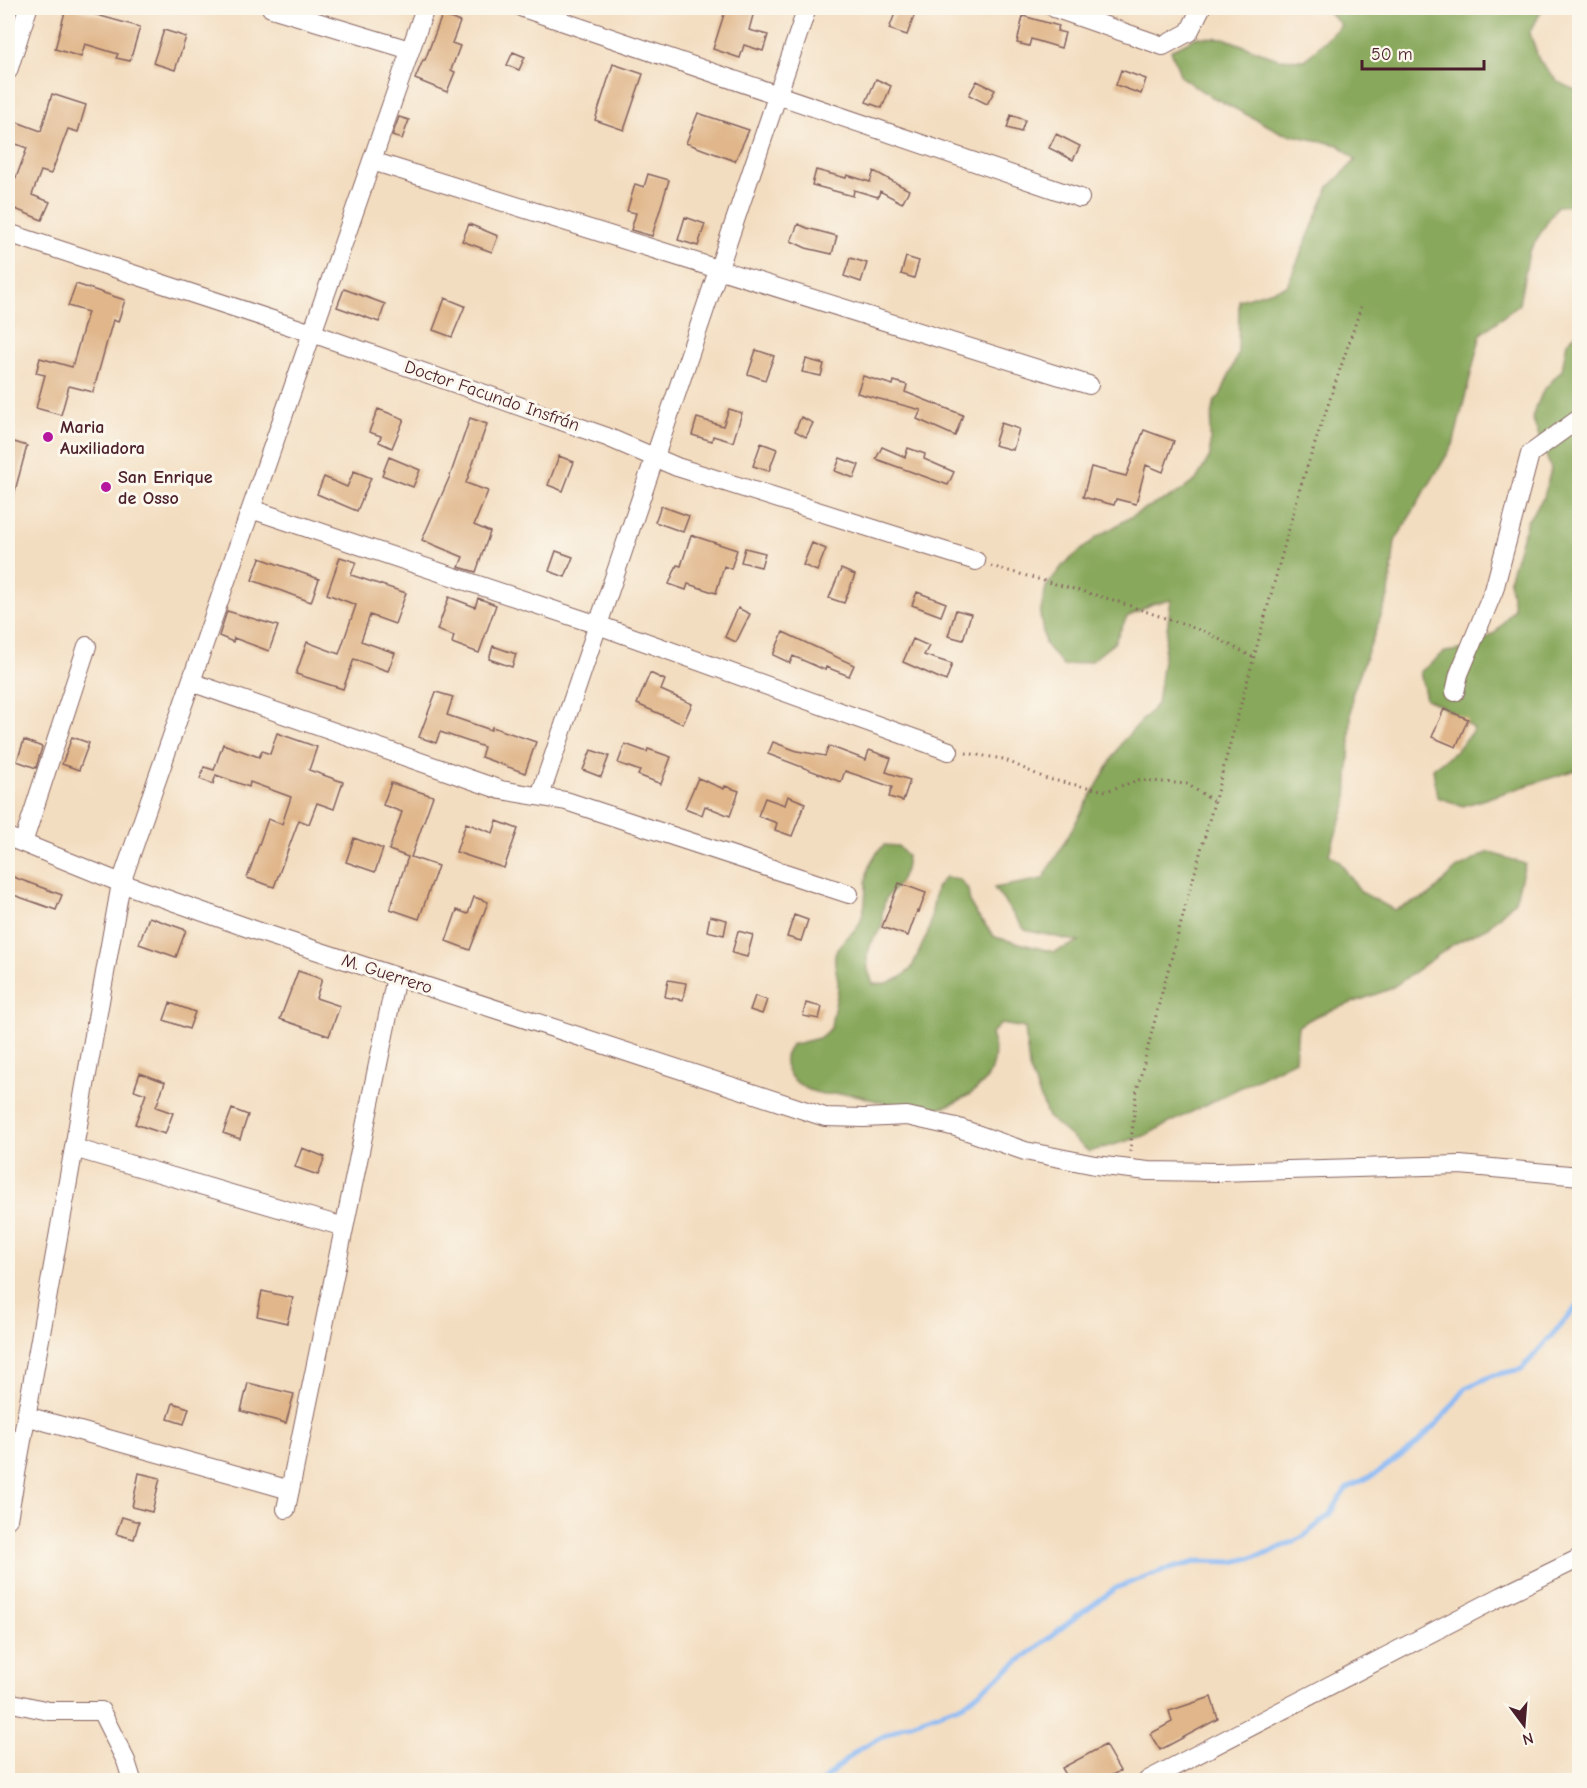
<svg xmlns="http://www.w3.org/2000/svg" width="1587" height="1788" font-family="'Comic Neue',sans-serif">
<rect width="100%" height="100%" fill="#fbf7ec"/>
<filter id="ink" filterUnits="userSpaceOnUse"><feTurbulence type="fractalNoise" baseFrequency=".0167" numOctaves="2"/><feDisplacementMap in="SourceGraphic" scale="12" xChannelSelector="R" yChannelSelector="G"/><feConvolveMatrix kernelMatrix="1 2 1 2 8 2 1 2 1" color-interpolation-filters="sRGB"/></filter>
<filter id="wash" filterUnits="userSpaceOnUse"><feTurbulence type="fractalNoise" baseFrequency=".008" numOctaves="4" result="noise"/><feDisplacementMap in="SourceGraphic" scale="24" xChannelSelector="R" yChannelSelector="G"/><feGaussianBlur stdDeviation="1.35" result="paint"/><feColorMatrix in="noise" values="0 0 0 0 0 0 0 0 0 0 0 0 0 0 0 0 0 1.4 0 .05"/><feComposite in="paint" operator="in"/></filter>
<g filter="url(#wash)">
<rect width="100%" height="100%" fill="#f3ddc0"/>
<path fill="#88a85c" stroke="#696444" stroke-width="1.5" d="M1325,8H1543L1530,33L1539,60L1557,81L1579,92V205L1557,206L1529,252L1519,304L1481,334L1453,445L1395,541L1389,594L1352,695L1347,802L1329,854L1339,861L1361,892L1394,910L1429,896L1456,869L1489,852L1525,864L1515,901L1488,927L1454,944L1390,989L1316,1016L1298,1026L1295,1060L1144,1136L1089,1152L1048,1117L1029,1068L1025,1028L1001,1024L991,1034C994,1043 996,1051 994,1061C989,1090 951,1109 923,1110C901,1110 878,1101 856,1095C846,1092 835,1095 824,1094C807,1092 782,1078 785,1057C786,1053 789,1049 791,1045L819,1038L831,1028C832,1014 837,1001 838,987C839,977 833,965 835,955C839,940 854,935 860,922C873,891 855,873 884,845L898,846L907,856L905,870L899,883L886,898L882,912V927L871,943L867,956L868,970L873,984L887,983L900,978L911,969L929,930L936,888L945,877L959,879L968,889L970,903L977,915L995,937L1054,952L1079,942L1025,930L994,888L1043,879L1122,742L1157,704L1171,600L1152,604L1127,617L1114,643L1091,661L1063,666L1045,644L1040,615L1046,587L1063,565L1097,537L1146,508L1173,496L1196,480L1210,456V428L1215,400L1220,396L1238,354L1239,300L1287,286L1329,187L1356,160L1339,145L1282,133L1205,93L1181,77L1171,50L1197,37L1224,38L1278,59L1305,60L1341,25Z
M1579,331V769L1463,806L1437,797L1433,768L1456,751L1474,729L1452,712L1426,699L1420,672L1445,652L1474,648L1497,631L1514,608L1509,580L1527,521L1544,497L1551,469L1532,417L1543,391L1562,370L1567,342Z"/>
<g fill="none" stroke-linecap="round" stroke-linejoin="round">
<path stroke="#89b9f5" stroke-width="5" d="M823,1780L859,1749L903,1726L964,1704L1077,1616L1116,1588L1161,1571L1200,1561L1234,1562L1266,1554L1303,1537L1329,1515L1346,1489L1379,1472L1413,1447L1441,1419L1467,1387L1494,1375L1522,1369L1580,1303"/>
</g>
<g id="blocks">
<path fill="#e0b68a" d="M66,8H72L140,27L130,61L116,58L118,54L85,44L81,57L55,49Z
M726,8H755L749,30L768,35L763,51L744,45L740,58L713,49Z
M897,8H917L907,35L889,29Z
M442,15L460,22L452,43L460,46L451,70L455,72L447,92L415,79L423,60H425Z
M1023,16L1059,26L1057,31L1065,33L1061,48L1031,39L1029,46L1017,43Z
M164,30L186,37L175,70L153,63Z
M513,52L525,57L519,70L507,65Z
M613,64L643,74L624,130L595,120Z
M1121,70L1146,79L1141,94L1116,85Z
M876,79L891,86L882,108L866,102Z
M977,81L995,90L987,104L969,95Z
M52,94L86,105L78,132L68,129L51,174L41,171L32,195L50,202L42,220L8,206V175L16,178L27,148L8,141V137L14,121L41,131Z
M698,113L749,130L735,161L686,143Z
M1011,115L1025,120L1021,132L1007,128Z
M399,117L409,120L402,139L392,136Z
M1056,134L1080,146L1073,160L1049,148Z
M816,170L846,178L847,175L870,182L874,171L909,190L902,203L880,191L878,197L854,190L853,196L812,185Z
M648,174L669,180L652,236L631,230L636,213L627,211L635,184L644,187Z
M685,217L705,224L698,246L678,240Z
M469,224L498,236L492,252L462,241Z
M798,224L807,228L837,236L832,254L806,248L791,241Z
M906,257L919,261L914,278L901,274Z
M850,258L867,263L861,282L844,276Z
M76,284L125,300L118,322L113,320L93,392L69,386L61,415L36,408L45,375L36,373L40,358L72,367L88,312L68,306Z
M344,289L385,304L379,322L337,307Z
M445,298L465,306L452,337L433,330Z
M756,350L774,356L765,380L748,374Z
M806,359L824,364L821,376L802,372Z
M863,376L893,385L894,381L907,385L905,392L963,415L955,436L917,419L921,410L857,393Z
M378,409L404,419L392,448L379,442L381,436L369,432Z
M729,409L742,413L733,442L713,436L712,441L692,435L697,418L723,426Z
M801,417L813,423L806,437L795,431Z
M470,418L487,424L466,483L488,491L474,525L490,532L476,572L459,567L463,557L422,540L450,476Z
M1001,423L1019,429L1013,450L994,445Z
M1144,430L1174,441L1163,472L1146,465L1136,504L1116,499L1114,505L1083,497L1091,467L1126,476Z
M8,440L27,446L12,502H8Z
M761,443L777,449L769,471L753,466Z
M882,447L905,457L908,448L925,454L924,459L954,472L948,485L876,459Z
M559,456L574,462L563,491L548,485Z
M389,457L420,470L413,487L382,475Z
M840,458L859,465L854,478L835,471Z
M354,471L371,478L357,511L317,494L324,477L347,487Z
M661,506L689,516L683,532L655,522Z
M691,535L737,550L731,569L724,566L716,593L688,584L686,590L669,584L677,565L681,566Z
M812,543L826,549L817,571L803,565Z
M745,548L765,553L761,567L741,562Z
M556,551L573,557L565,577L549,571Z
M340,557L356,562L351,575L406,593L395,624L370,615L361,641L395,653L388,671L354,659L343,689L296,674L307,642L339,654L356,605L327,594Z
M260,558L319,579L311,602L252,580Z
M841,569L855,575L844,603L829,598Z
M917,592L946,603L941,616L912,605Z
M449,597L475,607L478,598L496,605L479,653L452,643L454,636L437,630Z
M738,608L750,614L736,642L725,637Z
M956,610L971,614L963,640L948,636Z
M227,611L278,626L269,651L234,638L233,642L219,636Z
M783,632L854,665L849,676L826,667L825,670L793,656L790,663L773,655Z
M913,639L929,646L924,655L952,664L946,681L903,662Z
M493,646L516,654L512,667L489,659Z
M650,673L665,680L661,690L692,704L683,724L637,704Z
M436,692L453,697L447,715L491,730L492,727L536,742L525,773L481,757L484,747L440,732L436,743L419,737Z
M1444,709L1468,719L1456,747L1432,737Z
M277,733L317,747L309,770L343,782L334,809L317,803L309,824L299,820L274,887L247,878L268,819L282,824L291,797L250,782L249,787L216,775L213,784L200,779L204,767L214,770L223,744L259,757L262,751L270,754Z
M72,737L89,743L79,770L62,764Z
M24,740L42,747L36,768L17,761Z
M773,742L797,751L825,756L829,746L866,760L869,750L891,758L886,772L910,780L903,801L889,797L892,787L845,771L841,782L768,754Z
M625,744L647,752L648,749L671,757L661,784L638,775L640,771L618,763Z
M591,750L609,756L601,777L583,770Z
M698,778L724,789L725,786L739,791L730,816L705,806L702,815L685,808Z
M391,783L433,796L411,857L438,866L419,919L390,909L408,857L389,850L402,812L383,805Z
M788,796L805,803L792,836L775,830L777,823L758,816L765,798L785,805Z
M497,821L518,829L504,868L456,852L466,823L493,833Z
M354,838L383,849L375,872L346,862Z
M8,875L62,895L56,910L8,893Z
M899,883L926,893L919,912L917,911L908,936L882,927Z
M474,897L488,902L470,950L446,941L457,910L468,914Z
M794,915L808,920L801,941L787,937Z
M710,916L727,920L724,935L707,931Z
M149,917L186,930L176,957L139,944Z
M738,931L753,935L747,957L732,953Z
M298,971L322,979L316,998L340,1006L329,1036L280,1019Z
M668,980L686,983L683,1000L665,997Z
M755,996L767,1000L762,1014L750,1010Z
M170,1003L195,1012L189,1029L164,1020Z
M806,1003L822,1007L819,1019L803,1016Z
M140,1073L165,1082L156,1107L173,1113L165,1134L135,1124L146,1094L134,1090Z
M232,1109L248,1115L240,1139L223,1133Z
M302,1148L325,1157L318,1175L295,1167Z
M262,1291L293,1298L287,1323L257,1316Z
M248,1383L294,1394L286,1423L241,1411Z
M173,1403L189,1408L184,1424L168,1419Z
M139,1473L160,1478L152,1512L132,1507Z
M122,1517L139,1522L134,1539L116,1534Z
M1211,1697L1218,1719L1160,1750L1150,1734L1172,1722L1169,1711Z
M1105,1745L1120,1771L1102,1780H1069L1062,1768Z"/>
</g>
</g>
<g filter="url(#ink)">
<use href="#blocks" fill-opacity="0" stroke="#85625f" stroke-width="1.5"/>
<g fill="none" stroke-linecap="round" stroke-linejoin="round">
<defs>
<path id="minor" d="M271,8L410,50
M523,8L1080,198
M1054,8L1163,46L1189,32L1201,8
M8,71L28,8
M372,161L1089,385
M8,233L312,333L607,437L677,467L976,561
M251,509L598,625L949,751
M191,682L501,790L566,801L849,894
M1455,692L1459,674L1494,590L1530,454L1580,418
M540,796L807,8
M8,837L121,883L257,931L825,1117L864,1118L907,1116L956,1127L1025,1151L1095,1165L1148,1171L1218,1172L1460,1165L1580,1176
M23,843L87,646
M74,1148L344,1227
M26,1416L290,1490
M286,1509L396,977
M8,1519L121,883L425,8
M8,1702L49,1711H101L126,1761L132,1780
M1148,1780L1502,1596L1580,1558"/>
</defs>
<use href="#minor" stroke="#85625f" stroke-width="20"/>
<path stroke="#85625f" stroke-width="3" stroke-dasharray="1.5 4.5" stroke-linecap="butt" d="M991,566L1113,600L1208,633L1254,658
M966,753L1003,759L1047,779L1106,791L1139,780L1187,784L1215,802
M1130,1152L1136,1094L1161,996L1301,485L1361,307"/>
<use href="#minor" stroke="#fff" stroke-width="18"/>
</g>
</g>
<g fill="#b5179e" stroke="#fbf7ec" stroke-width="2">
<circle cx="48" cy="437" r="6"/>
<circle cx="106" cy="487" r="6"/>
</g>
<g text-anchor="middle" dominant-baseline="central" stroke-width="6" stroke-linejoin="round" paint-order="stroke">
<g font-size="18" fill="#4a1f2b" stroke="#fbf7ec">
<text transform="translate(492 396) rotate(19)">Doctor Facundo Insfrán</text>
<text transform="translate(387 974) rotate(18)">M. Guerrero</text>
</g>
<g font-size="18" font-weight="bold" fill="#4a1f2b" stroke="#fbf7ec" text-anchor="start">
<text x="60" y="427">Maria<tspan x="60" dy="21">Auxiliadora</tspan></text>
<text x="118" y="477">San Enrique<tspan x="118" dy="21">de Osso</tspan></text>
</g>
</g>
<rect width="1587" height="1788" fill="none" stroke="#fbf7ec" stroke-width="30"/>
<g transform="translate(1524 1725) rotate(164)" stroke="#fbf7ec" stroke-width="4.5" paint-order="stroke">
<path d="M0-4.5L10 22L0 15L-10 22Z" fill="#4a1f2b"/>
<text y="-9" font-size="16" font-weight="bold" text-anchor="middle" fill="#4a1f2b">N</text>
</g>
<path d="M1362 60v9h122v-9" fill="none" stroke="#4a1f2b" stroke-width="3"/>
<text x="1371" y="60" font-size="18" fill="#4a1f2b" stroke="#fbf7ec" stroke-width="4.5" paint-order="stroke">50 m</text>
</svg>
